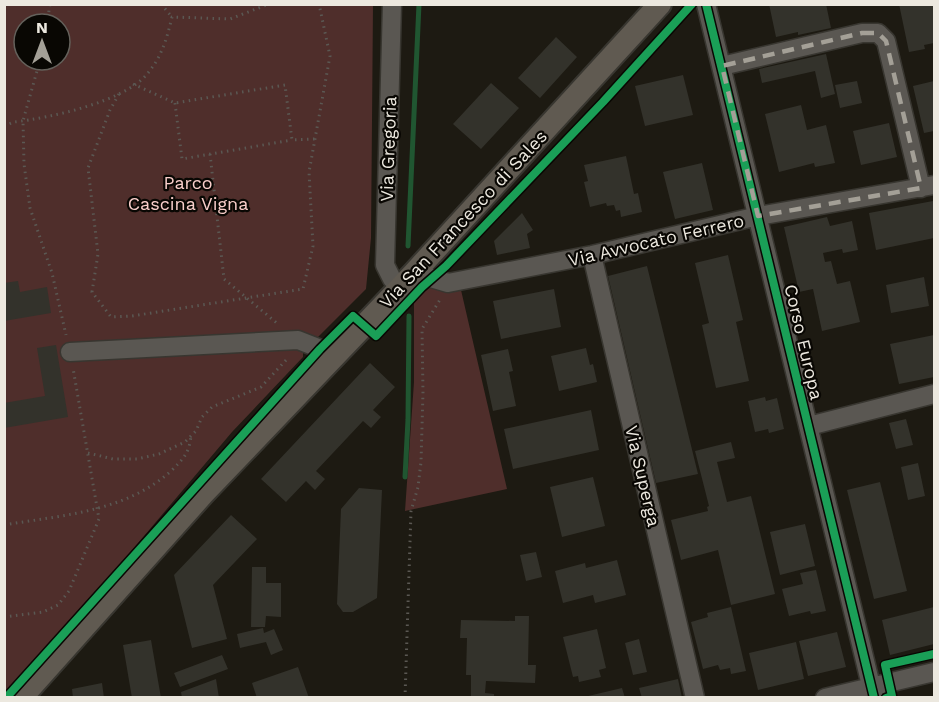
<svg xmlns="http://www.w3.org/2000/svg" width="939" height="702" font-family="'Work Sans',sans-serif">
<rect width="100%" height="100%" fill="#1d1a12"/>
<path fill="#4f2e2b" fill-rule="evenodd" d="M4,5H373L371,238L366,289L312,343L303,338V357L232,432L7,698L4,697ZM24,24H60V60H24Z
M437,282L442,290H461L507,489L405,511L414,382V293Z"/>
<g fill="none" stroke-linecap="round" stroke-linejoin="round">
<path stroke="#205631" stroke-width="5" d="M408,246L419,4
M405,477L408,420L409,316"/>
</g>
<path fill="#33322b" d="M769,4H826L831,28L798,35V32L776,37Z
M899,4H934V43L924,45L925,49L909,52Z
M556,37L577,57L540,98L518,78Z
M826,54L835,94L821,98L815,71L762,83L759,69Z
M683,75L693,115L645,126L635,86Z
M857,81L862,103L840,108L835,85Z
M934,81V131L924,133L913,86Z
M491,83L519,108L481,149L453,124Z
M801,105L807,130L826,125L835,163L815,167L814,163L779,172L765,114Z
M889,123L897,157L861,165L853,131Z
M626,156L634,194L638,193L642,212L621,217L620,210L616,211L614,205L607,206L606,203L590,207L584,182L588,181L584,165Z
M702,163L713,210L675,219L663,172Z
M933,201L934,238L876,250L869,213Z
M522,213L533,230L527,234L530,248L497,255L494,241Z
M827,217L830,226L852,221L858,250L843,253L842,249L823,253L825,262L831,261L837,284L850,281L860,322L822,331L813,289L799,292L784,227Z
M728,255L743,320L736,322L749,381L716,388L702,325L709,323L695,263Z
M647,266L698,474L656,483L608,276Z
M924,277L929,306L891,313L886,285Z
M18,281L20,292L47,287L51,313L4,321V283Z
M554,289L561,327L501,339L493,301Z
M934,335V377L899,384L890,344Z
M56,345L68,417L4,428V403L45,396L37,348Z
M586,348L590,365L593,364L597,382L559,391L551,356Z
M508,349L513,371L509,372L516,406L493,411L481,355Z
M370,363L395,387L373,410L381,417L371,428L363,421L316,471L325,479L315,490L306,481L286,502L261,479Z
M765,397L766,401L777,398L784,429L769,433L768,429L755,432L748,401Z
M591,410L599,450L513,469L504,429Z
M906,419L913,445L896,449L889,423Z
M731,442L735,458L717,462L727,502L751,496L775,594L731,605L718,550L681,560L671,520L708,511L707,507L709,506L695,451Z
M918,463L925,496L908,500L901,467Z
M593,477L605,526L562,537L550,487Z
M880,482L907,591L874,599L847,490Z
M359,488L382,490L377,598L353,612H343L337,604L341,509Z
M231,515L257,539L213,585L227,639L192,648L174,575Z
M805,524L815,566L780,575L770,532Z
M536,552L542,577L526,581L520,555Z
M617,560L626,595L595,603L593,595L563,603L555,571L585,563L586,568Z
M252,567H266V583H281V617L266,616L265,627H251Z
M816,570L826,611L811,614L810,611L789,616L782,589L803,584L800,573Z
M731,607L746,671L731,674L730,668L720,670L718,665L703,669L691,622L708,617L707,613Z
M934,607V644L890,655L882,620Z
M515,616H529L528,665H536L535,683L486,681L485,693L494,694V698H471V675H466L467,638H460L461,620L515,621Z
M263,628L264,633L274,629L283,650L271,655L266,642L240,648L237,634Z
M597,629L606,668L599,670L601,677L579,682L578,676L573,677L563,637Z
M837,632L846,667L808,676L799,641Z
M639,639L647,672L633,675L625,643Z
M151,640L161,698H132L123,645Z
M796,642L804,679L758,690L749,653Z
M222,655L228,669L180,687L174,673Z
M298,667L309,698H257L252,683Z
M216,679L219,698H182L181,692Z
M678,679L682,698H642L639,688Z
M102,683L104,698H73L72,689Z
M622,688L625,698H584V697Z"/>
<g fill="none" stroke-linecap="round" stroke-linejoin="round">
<defs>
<path id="minor" d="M392,4L385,265L392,279L401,287
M706,4L874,698
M722,66L862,33H878L886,41L921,188
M592,255L695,698
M414,273L448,283L592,255L758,216L934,185
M70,352L298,340L336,355
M809,426L934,394
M825,698L934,672"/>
<path id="major" d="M21,698L203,494L414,273L660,4"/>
</defs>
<use href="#minor" stroke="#383630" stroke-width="21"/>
<use href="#major" stroke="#383630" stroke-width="26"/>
<path stroke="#5b5853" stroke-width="3" stroke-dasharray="1.5 4.5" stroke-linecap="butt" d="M161,4L172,17
M47,24L50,4
M40,60L23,121L24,164L30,208L52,273L66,335
M133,84L175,103L285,85L292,140L315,139
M119,94L110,110L88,168L98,254L92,292L111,317L132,316L303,289L313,246L309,172L330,56L319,4
M175,103L182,159L292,140
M4,126L14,122C49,118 125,102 148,73C162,56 167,38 172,17L230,19L269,4
M210,154L224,279L278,324
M88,453L113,459H137L159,454L185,442L196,431L202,417L212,407L261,387L288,358
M4,525C63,515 125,512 171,471C183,459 189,454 191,436
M4,617L43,612L58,605L69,591L99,519L73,368
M405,698L411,511L418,487L421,462L423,392L422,329L441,298"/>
<use href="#minor" stroke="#5a5752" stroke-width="18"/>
<use href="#major" stroke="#605a51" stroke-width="22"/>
<defs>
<path id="cycleway" d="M706,4L874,698
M6,698L320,349L353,316L376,336L422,287L446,266L603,102L692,4
M886,698L892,696L885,665L934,654"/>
</defs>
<use href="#cycleway" stroke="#090703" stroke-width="11"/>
<use href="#cycleway" stroke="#1a9f57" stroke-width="8"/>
</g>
<path fill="none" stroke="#a4a097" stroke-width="4.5" stroke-dasharray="12 8" stroke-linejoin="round" d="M862,33H878L886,41L921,188L758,216L722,66Z"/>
<g text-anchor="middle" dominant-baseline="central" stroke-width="4.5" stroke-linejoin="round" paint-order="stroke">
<g font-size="18" fill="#ece8df" stroke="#090703">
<text transform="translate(388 149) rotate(-88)">Via Gregoria</text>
<text transform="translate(463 219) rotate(-47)">Via San Francesco di Sales</text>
<text transform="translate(656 240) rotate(-13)">Via Avvocato Ferrero</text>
<text transform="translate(804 342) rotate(77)">Corso Europa</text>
<text transform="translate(643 476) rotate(77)">Via Superga</text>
</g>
<g font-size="18" fill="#facfcb" stroke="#090703">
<text x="188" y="182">Parco<tspan x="188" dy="21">Cascina Vigna</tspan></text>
</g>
</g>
<rect width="939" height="702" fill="none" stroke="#ece8df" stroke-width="12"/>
<g transform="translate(42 42)"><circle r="28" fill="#090703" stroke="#64615b" stroke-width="1.5"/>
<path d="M0-4.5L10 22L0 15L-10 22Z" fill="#a4a097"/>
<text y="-9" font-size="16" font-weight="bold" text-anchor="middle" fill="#ece8df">N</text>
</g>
</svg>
